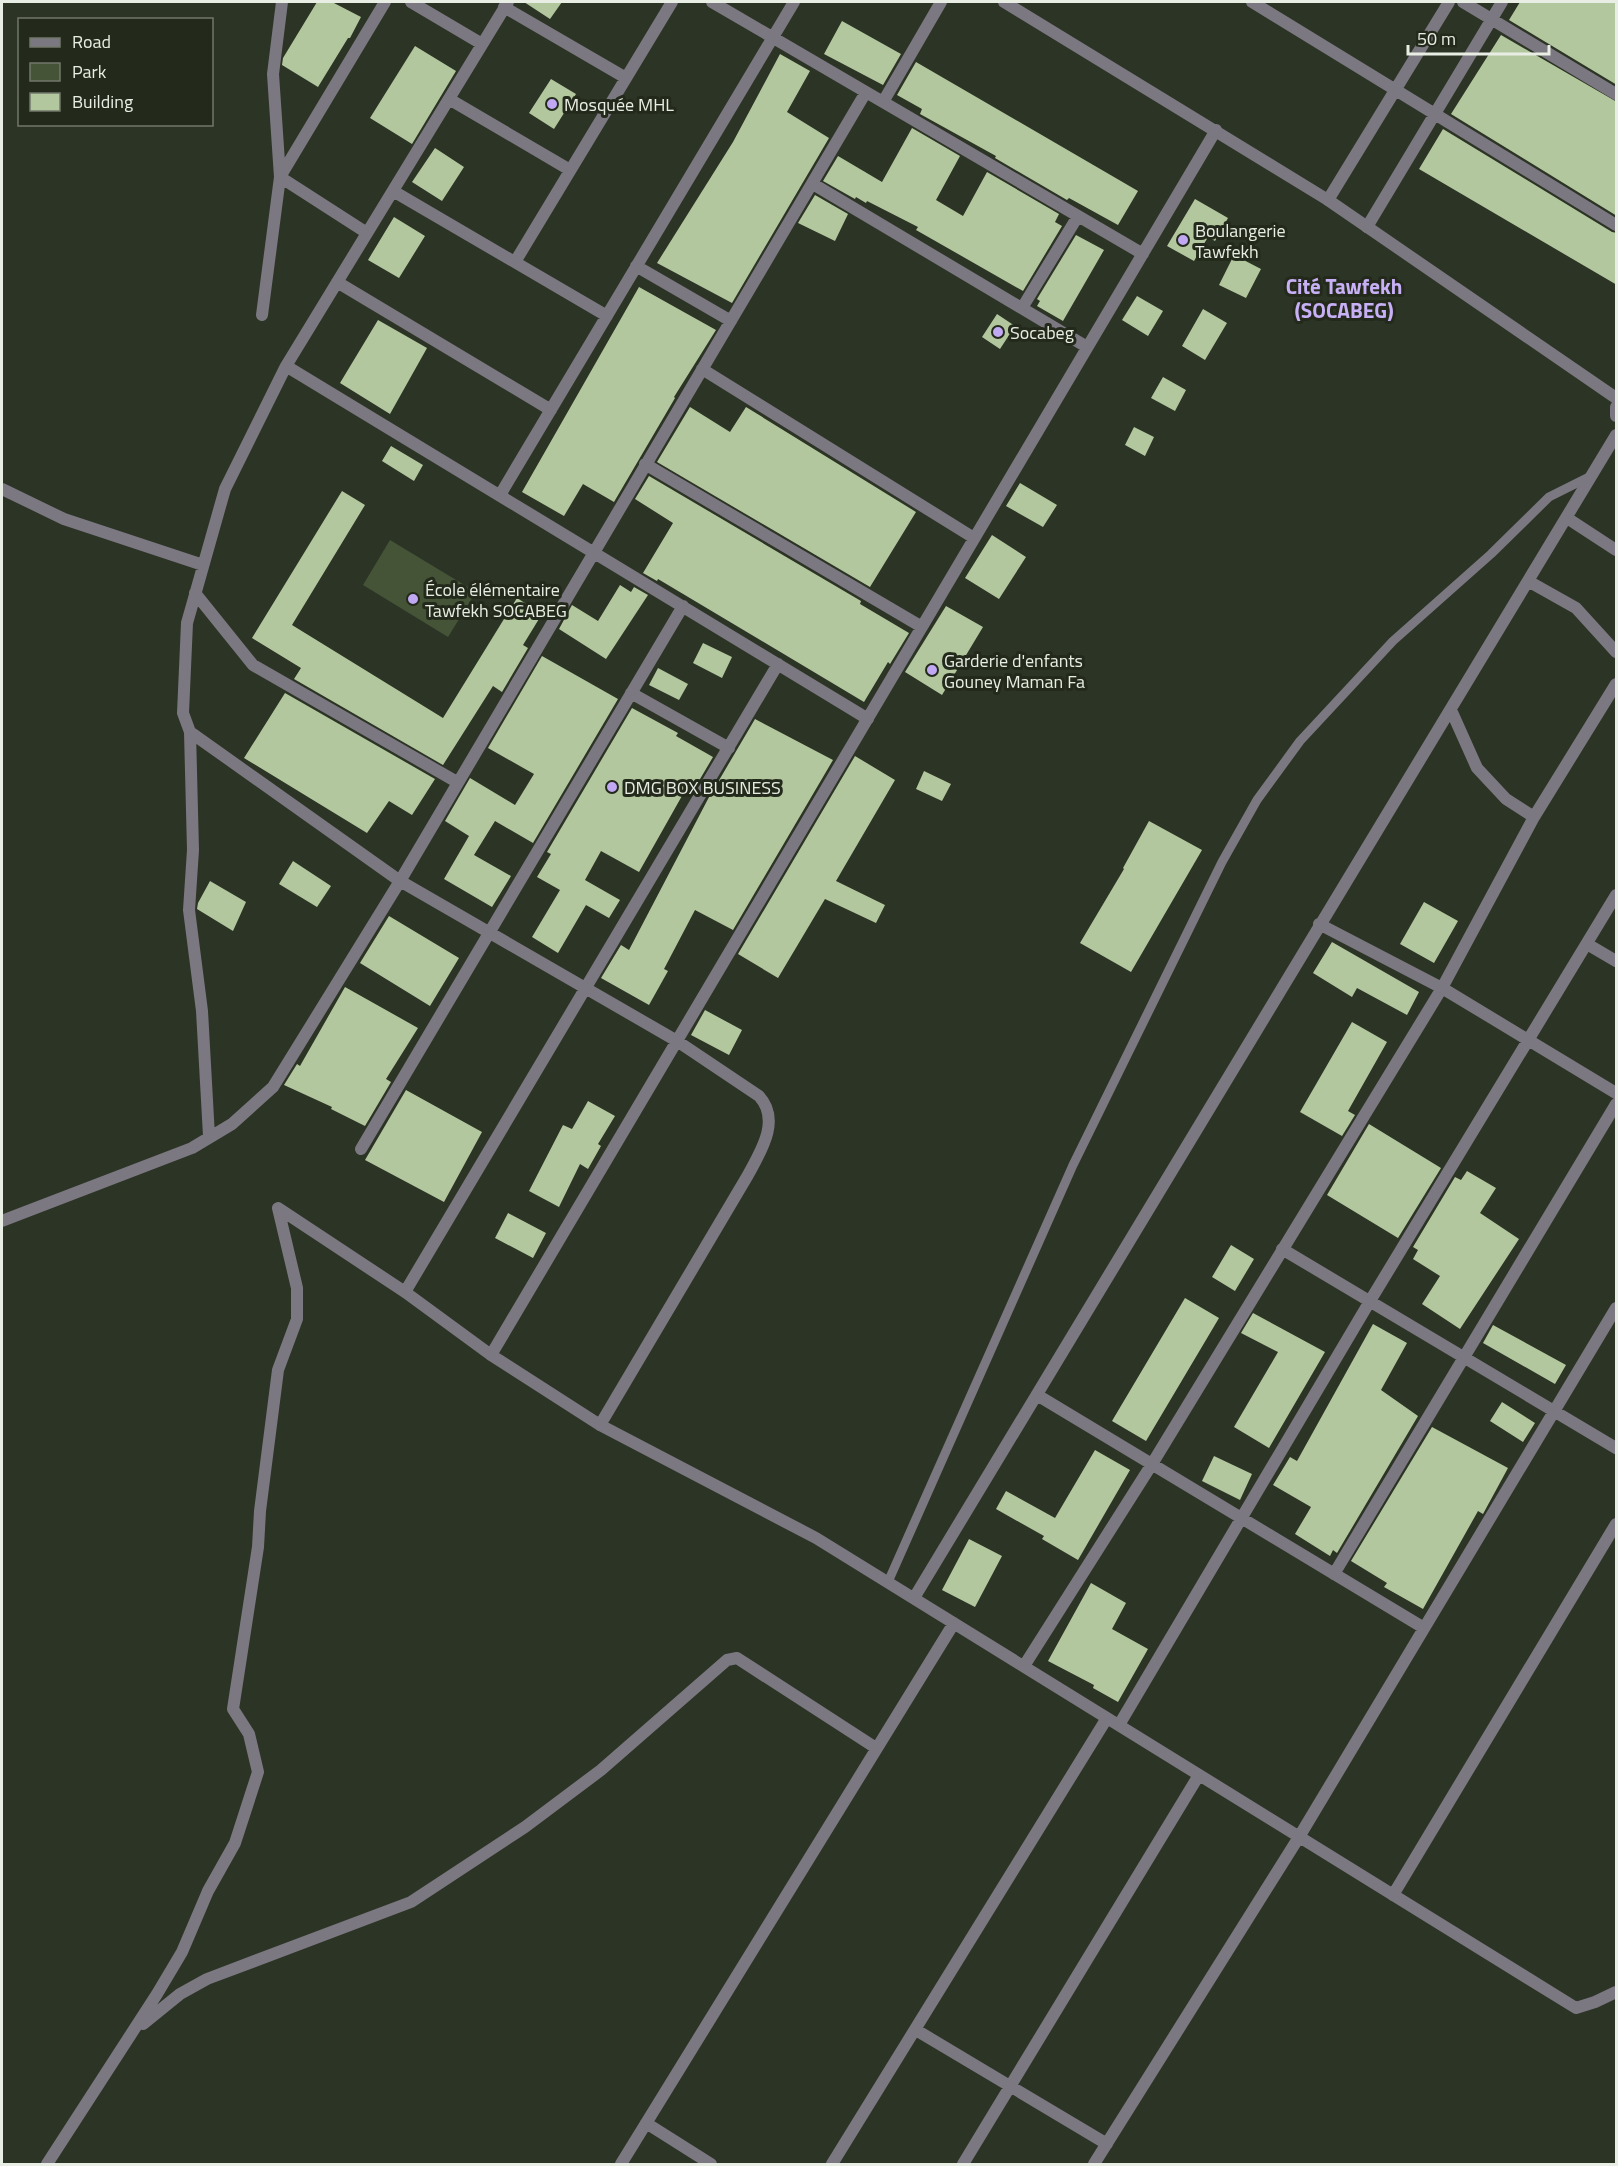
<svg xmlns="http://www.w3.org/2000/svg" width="1618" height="2166" font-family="'Titillium Web',sans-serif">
<rect width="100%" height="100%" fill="#2c3425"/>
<path fill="#455336" d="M390,540L476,592L448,637L363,585Z"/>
<path fill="#b3c79e" d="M317,2H332L361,17L350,38H348L318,87L282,65L283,58Z
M524,2H562L550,19Z
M1520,2H1617V85L1509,20Z
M842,21L901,54L883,85L824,54Z
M1501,35L1617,102V216L1451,114Z
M415,46L456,71L412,144L370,118Z
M780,54L810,71L787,112L829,138L732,303L657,263L733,142Z
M916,62L1138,191L1118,225L1069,198L1067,200L995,158L996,156L920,114L922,109L897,95Z
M551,79L576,94L554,129L529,113Z
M912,128L960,156L936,200L963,216L987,172L1059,214L1055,222L1062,226L1023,291L916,230L918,227L867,201L866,203L856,197L855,199L823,181L838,156L882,182Z
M1443,129L1612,232L1617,233V285L1419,169Z
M435,148L464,167L442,201L412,182Z
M815,195L848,214L835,241L798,223Z
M1195,199L1228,218L1215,241L1208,237L1194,261L1167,246Z
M394,217L425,236L399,278L368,260Z
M1076,235L1104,250L1063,321L1037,306L1040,301L1037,299Z
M1234,255L1261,269L1246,298L1219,285Z
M639,287L716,330L674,397L675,398L614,502L583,484L564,516L522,492Z
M1137,296L1163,311L1148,336L1122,320Z
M1203,309L1227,323L1205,360L1182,346Z
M997,314L1015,326L1000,349L982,337Z
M378,320L427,348L390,414L340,383Z
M1163,377L1186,390L1175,411L1151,398Z
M690,407L730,432L746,407L916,512L870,587L657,462Z
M1134,427L1154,437L1145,456L1125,445Z
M391,446L423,465L414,481L382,461Z
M649,476L861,601L860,604L909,633L890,664L888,662L864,702L658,579L657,581L643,573L673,523L635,499Z
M1020,483L1057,505L1043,527L1006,506Z
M342,491L365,505L292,625L443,718L517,598L542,614L523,645L528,648L502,692L493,686L443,765L294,679L301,668L252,638Z
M992,535L1026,557L999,599L965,578Z
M620,585L631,592L634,587L648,595L606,659L559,629L572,605L598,621Z
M946,606L983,627L942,695L905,672Z
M703,643L732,657L722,678L693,663Z
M542,656L618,699L533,843L495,821L474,855L511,876L492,907L444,879L469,836L445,821L470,778L515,805L534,774L488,748Z
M658,668L688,684L679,700L649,685Z
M285,693L435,779L412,815L389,801L367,833L244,758Z
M632,708L678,733L676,736L713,757L693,791L687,787L639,872L601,851L585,880L620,900L609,918L586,905L558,953L532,937L560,890L537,877L551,854L547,852Z
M755,719L833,760L733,930L695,910L664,969L668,971L649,1005L601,978L621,945L629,950L708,799Z
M855,756L895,780L836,881L885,905L876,923L825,899L778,978L738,954Z
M924,771L951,784L942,801L916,789Z
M1149,821L1202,850L1131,972L1080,943L1124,869L1123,868Z
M293,861L331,886L317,907L279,884Z
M210,881L246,902L233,931L197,909L198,903Z
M1424,902L1458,921L1434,963L1400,944Z
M389,916L459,958L430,1006L360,963Z
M1332,942L1419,992L1407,1015L1357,988L1352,997L1313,973Z
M345,987L418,1028L386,1079L391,1082L365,1126L331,1109L332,1107L284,1085L297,1064L300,1066Z
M705,1010L742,1030L729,1055L691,1035Z
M1352,1022L1387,1042L1348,1111L1355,1115L1342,1136L1300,1112Z
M406,1090L482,1132L444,1202L365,1160Z
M588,1101L615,1116L598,1144L601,1146L588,1169L580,1164L559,1207L529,1191L563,1125L572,1129Z
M1369,1124L1441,1168L1398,1238L1327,1195Z
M1467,1171L1496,1188L1480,1213L1519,1239L1460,1329L1422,1304L1440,1276L1413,1259L1418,1250L1413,1247L1455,1177L1461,1180Z
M508,1213L546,1233L533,1258L495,1238Z
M1231,1245L1254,1259L1235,1291L1212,1277Z
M1185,1298L1219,1318L1146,1441L1112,1421Z
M1253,1313L1325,1352L1269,1448L1234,1427L1278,1352L1241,1333Z
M1373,1324L1407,1343L1381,1390L1418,1416L1337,1553L1333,1550L1330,1556L1295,1534L1311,1507L1273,1485L1290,1457L1297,1461Z
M1493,1325L1566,1365L1555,1384L1483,1343Z
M1502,1402L1535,1423L1523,1442L1490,1421Z
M1432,1427L1508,1468L1483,1514L1478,1511L1423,1609L1384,1587L1387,1583L1351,1561Z
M1095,1450L1130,1470L1078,1560L1042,1539L1044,1536L996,1509L1006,1491L1055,1518Z
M1214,1456L1252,1474L1240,1500L1202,1481Z
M969,1539L1002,1556L975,1607L942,1590Z
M1091,1583L1126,1603L1112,1629L1148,1649L1118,1702L1093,1688L1094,1685L1048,1661Z"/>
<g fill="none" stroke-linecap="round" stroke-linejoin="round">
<path stroke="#7b7881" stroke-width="9" d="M888,1582L1073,1165L1222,862L1257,800L1300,741L1393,641L1491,554L1549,497L1591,476"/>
<path stroke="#7b7881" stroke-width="12" d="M411,2L482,44
M712,2L1143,254
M1252,2L1616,225
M1463,2L1616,94
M504,7L626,78
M449,99L570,170
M883,102L941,2
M813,184L1087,347
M393,191L607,316
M1328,200L1449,2
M1367,227L1502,2
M367,233L280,177L385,2
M515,262L672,2
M636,266L731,321
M337,282L551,410
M1022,308L1078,216
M262,315L280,177L273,74L282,2
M286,366L868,719
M702,369L974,538
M645,464L922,627
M2,489L64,519L203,565
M500,495L794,2
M1567,518L1616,550
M1528,581L1576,608L1616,652
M195,593L253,665L457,782
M631,693L729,748
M1451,710L1477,768L1506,799L1534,817
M190,732L400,881L677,1041L759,1096C781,1120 761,1151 748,1175L600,1425
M1319,924L1442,988L1616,1093
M1587,944L1616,961
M209,1136L202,1011L189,910L193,850L190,732L183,713L187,623L225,489L286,366L508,2
M361,1149L683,606
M2,1221L192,1148L232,1124L273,1087L400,881L866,92
M1282,1249L1616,1448
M405,1292L778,664
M491,1355L1216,130
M1037,1395L1424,1628
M1334,1574L1616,1104
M914,1598L1616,435
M1024,1666L1152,1464L1442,988L1534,817L1616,684
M1119,1725L1370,1301L1616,895
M1393,1895L1616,1524
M143,2024L180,1994L207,1979L411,1902L525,1827L601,1770L727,1660L737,1658L876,1748
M916,2030L1107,2144
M646,2123L711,2164
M47,2164L157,1994L182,1952L208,1891L235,1843L258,1772L249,1734L233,1709L258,1547L260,1511L278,1370L297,1319V1288L278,1208L405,1292L491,1355L600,1425L816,1538L1576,2008L1595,2002L1616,1992
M621,2164L954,1623
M832,2164L1107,1718
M963,2164L1199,1775
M1094,2164L1299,1837L1616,1308"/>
<path stroke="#7b7881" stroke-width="12" d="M1004,2L1328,200L1616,398
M1616,407V416"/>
</g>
<g fill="#c1a8f3" stroke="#232a1b" stroke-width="2">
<circle cx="552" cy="104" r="6"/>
<circle cx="1183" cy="240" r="6"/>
<circle cx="998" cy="332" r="6"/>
<circle cx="413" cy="599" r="6"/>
<circle cx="932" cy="670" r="6"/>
<circle cx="612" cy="787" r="6"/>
</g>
<g text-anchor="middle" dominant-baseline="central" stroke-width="6" stroke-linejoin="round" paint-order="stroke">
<g font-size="18" fill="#e9eee4" stroke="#232a1b" text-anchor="start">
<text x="564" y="104">Mosquée MHL</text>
<text x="1195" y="230">Boulangerie<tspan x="1195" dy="21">Tawfekh</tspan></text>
<text x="1010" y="332">Socabeg</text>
<text x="425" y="589">École élémentaire<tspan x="425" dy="21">Tawfekh SOCABEG</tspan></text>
<text x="944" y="660">Garderie d'enfants<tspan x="944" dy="21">Gouney Maman Fa</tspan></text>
<text x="624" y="787">DMG BOX BUSINESS</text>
</g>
<g font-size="21" font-weight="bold" fill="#c8b0f6" stroke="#232a1b">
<text x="1344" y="286">Cité Tawfekh<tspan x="1344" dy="24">(SOCABEG)</tspan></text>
</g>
</g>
<rect width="1618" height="2166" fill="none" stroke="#e9eee4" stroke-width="6"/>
<rect x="18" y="18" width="195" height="108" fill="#232a1b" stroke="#72786b" stroke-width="1.5"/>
<rect x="30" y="38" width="30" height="9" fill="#7b7881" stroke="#72786b" stroke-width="1.5"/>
<text x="72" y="48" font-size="18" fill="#e9eee4">Road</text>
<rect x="30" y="63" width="30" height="18" fill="#455336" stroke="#72786b" stroke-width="1.5"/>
<text x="72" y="78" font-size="18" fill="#e9eee4">Park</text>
<rect x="30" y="93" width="30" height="18" fill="#b3c79e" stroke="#72786b" stroke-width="1.5"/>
<text x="72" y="108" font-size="18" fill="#e9eee4">Building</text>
<path d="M1408 45v9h141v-9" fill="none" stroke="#e9eee4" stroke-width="3"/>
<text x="1417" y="45" font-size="18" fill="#e9eee4" stroke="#232a1b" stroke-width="4.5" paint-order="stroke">50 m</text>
</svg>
